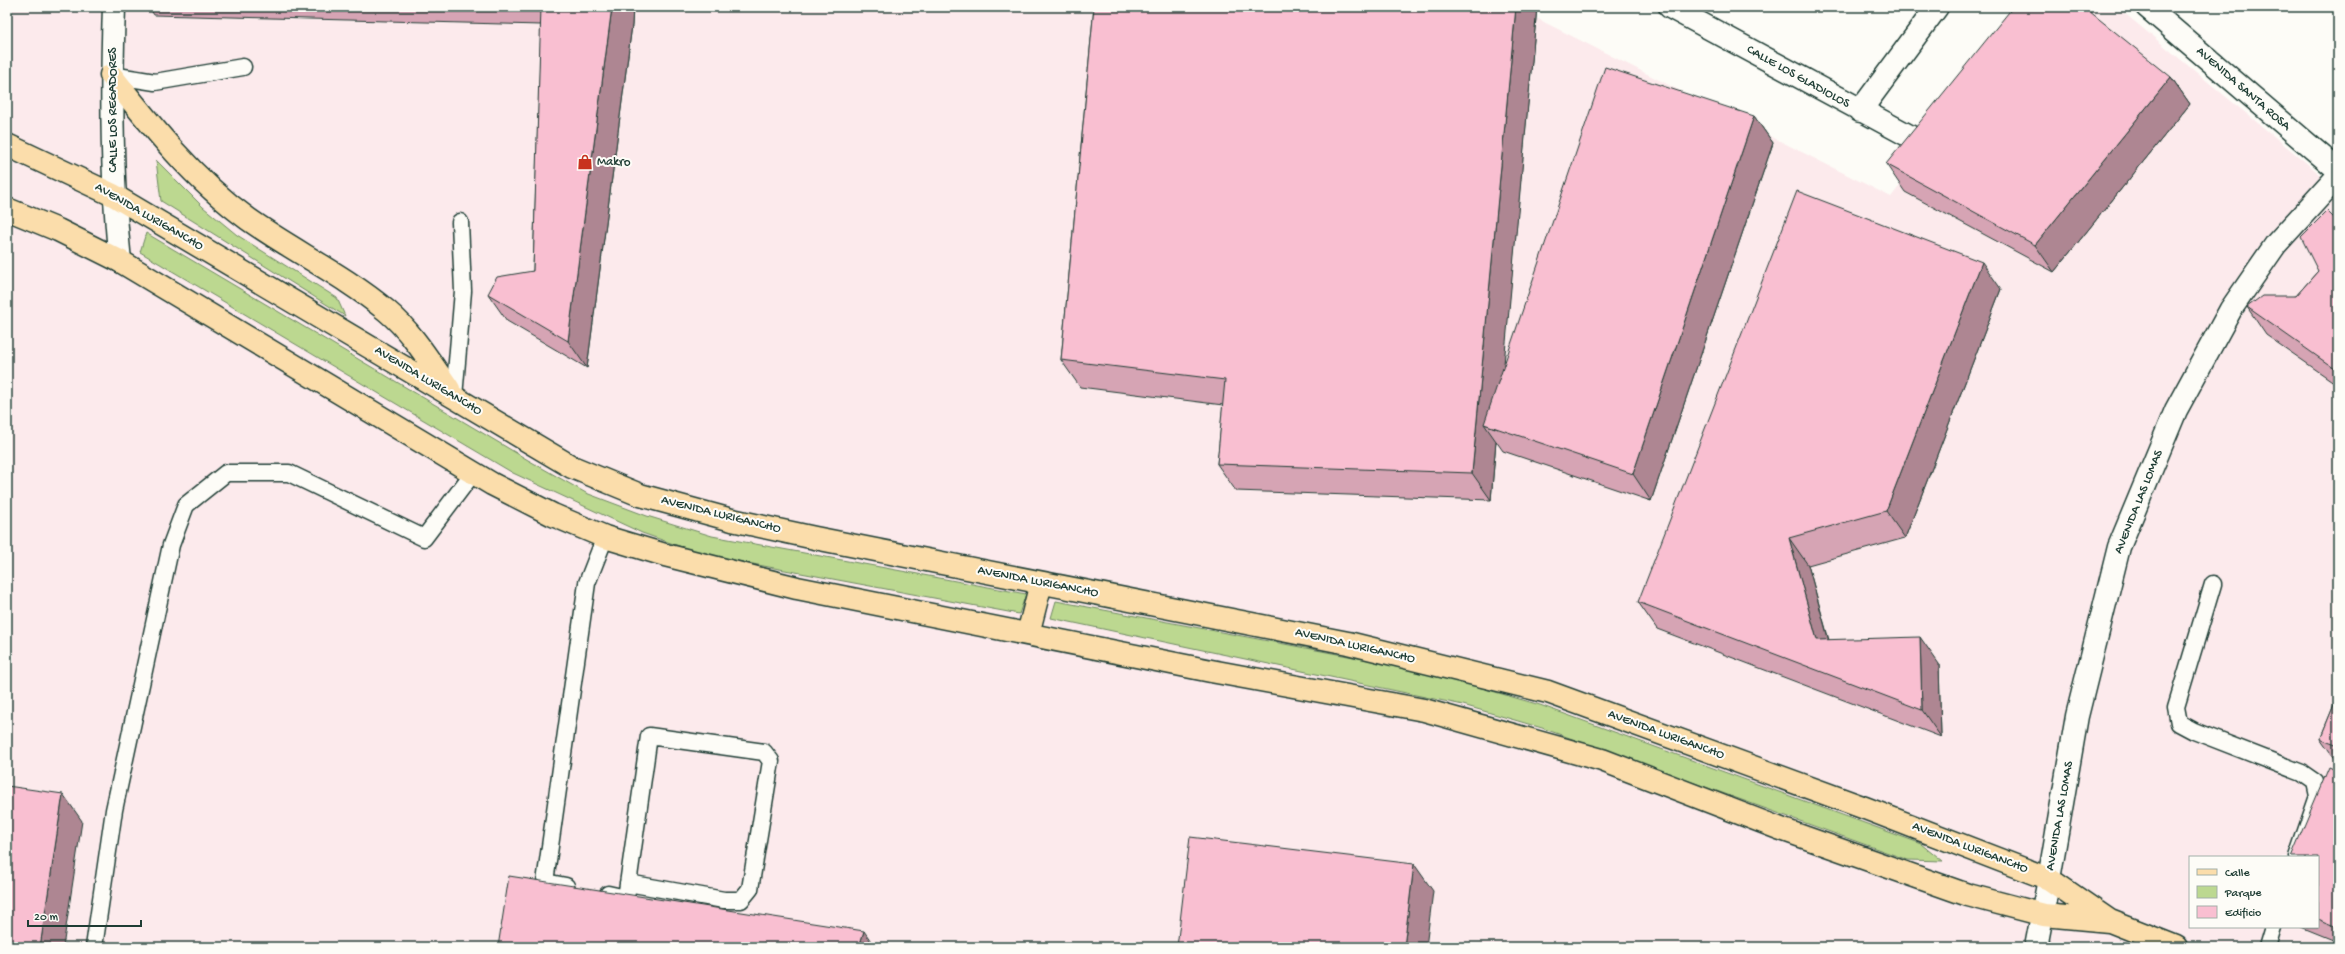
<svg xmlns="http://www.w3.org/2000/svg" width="2345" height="954" font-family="'Gochi Hand',sans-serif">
<rect width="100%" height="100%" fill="#fdfcf7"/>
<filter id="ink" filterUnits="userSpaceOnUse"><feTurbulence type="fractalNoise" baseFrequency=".025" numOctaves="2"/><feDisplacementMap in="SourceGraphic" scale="8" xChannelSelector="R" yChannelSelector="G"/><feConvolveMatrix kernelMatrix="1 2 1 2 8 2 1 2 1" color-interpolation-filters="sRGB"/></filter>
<g filter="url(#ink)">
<path fill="#fceaec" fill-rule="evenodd" d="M7,7H1537L1536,18L1891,197L2040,7H2117L2338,189V947H7ZM2190,857H2318V927H2190Z"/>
<path fill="#bcd890" stroke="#6e8a62" d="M156,160L203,207L237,235L337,298L345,316L161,201Z
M146,233L528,460L586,493L647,516L712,536L1026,594L1019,614L705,555L642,533L513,473L140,252Z
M1056,601L1385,663L1454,680L1540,705L1922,844L1943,861L1908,860L1542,728L1463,705L1051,618Z"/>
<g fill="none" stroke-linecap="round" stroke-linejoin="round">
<defs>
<path id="service" d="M111,75L155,82L243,67
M454,397L463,291L460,222
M2213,584L2176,707L2179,723L2194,731L2302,773L2315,782L2318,796L2297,857
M566,886L545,882L587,583L605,537
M608,894L626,898L649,736L764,752L771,761L750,889L741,900H724L628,883
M94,947L114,810L171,545L186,505L226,473H289L424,538L473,473
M2267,947L2273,927"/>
<path id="minor" d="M114,7C111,92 111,176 120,261
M1670,7L1926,145
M2147,7L2338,170
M1860,111L1937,7"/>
<path id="tertiary" d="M2049,879L2077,716L2119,547L2176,410L2231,309L2276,244L2338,176"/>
<path id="secondary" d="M2036,947L2049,879"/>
<path id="primary" d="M111,75C152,127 194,180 248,219C293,251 344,275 387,311C412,332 430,362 449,389
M7,145L113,195L572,467L640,495L732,520L815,538L1348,643L1548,692L1865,808L2049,879L2110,921L2176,947
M7,209L58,230L120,261L492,484L553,515L605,537L665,555L797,588L1211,671L1424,710L1602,760L1781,829L1968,895L2044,915L2109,921
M1028,634L1041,583"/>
</defs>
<use href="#service" stroke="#1f3d34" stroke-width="19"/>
<use href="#minor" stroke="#1f3d34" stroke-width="25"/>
<use href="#tertiary" stroke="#1f3d34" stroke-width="25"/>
<use href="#secondary" stroke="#1f3d34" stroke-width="25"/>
<use href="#primary" stroke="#1f3d34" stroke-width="25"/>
<use href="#service" stroke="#fdfcf7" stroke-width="16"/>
<use href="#minor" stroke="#fdfcf7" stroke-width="22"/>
<use href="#tertiary" stroke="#fdfcf7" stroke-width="22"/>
<use href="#secondary" stroke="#fdfcf7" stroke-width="22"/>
<use href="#primary" stroke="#fbddab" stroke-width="22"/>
</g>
<path fill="#d6a4b4" stroke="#1f3d34" d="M149,7H633L632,25L587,368L507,321L488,294L533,271L541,25L154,15Z
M1094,7H1537L1503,368L1754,116L1773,143L1651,501L1503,451L1496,441L1491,500L1236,491L1217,464L1223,405L1080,387L1061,360Z
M2171,77L2190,104L2054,272L1905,192L1886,164Z
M2338,222V385L2266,335L2247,307L2296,296L2318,271Z
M2001,289L1905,538L1808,565L1829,640L1939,664L1941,737L1657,629L1638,602Z
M2338,695V764L2320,739Z
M2338,771V942L2301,927H2318V857Z"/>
<path fill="#ae8692" stroke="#1f3d34" d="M612,7H633L632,25L587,368L568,341Z
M1516,7H1537L1498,429L1484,424L1496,441L1491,500L1472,473Z
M2171,77L2190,104L2054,272L2035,245Z
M1754,116L1773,143L1651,501L1633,474Z
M1982,262L2001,289L1905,538L1886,511Z
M1789,538L1808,565L1836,667L1817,640Z
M1920,637L1939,664L1941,737L1922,710Z
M63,794L82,821L63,947H40Z
M1414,864L1433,891L1426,947H1404Z
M864,931L875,947H859Z"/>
<path fill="#f9bfd1" stroke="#1f3d34" d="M541,7H612L568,341L488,294L497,277L533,271Z
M1094,7H1516L1472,473L1217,464L1225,380L1061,360Z
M2013,7H2084L2171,77L2035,245L1886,164Z
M1605,67L1754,116L1633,474L1484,424Z
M1797,191L1982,262L1886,511L1789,538L1817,640L1920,637L1922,710L1638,602Z
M2327,211L2338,222V371L2247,307L2262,296H2296L2318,271L2301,237Z
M2338,695V746L2320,739Z
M2329,767L2338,771V927L2318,919V857H2291Z
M7,786L63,794L40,947H7Z
M1190,837L1414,864L1404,947H1177Z
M509,876L864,931L859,947H498Z"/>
</g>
<defs>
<symbol id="shop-bare" viewBox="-9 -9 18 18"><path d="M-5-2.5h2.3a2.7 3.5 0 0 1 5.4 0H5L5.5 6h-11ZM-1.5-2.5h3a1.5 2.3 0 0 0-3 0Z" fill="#c8321e" stroke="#fdfcf7" stroke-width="2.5" paint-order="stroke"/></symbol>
</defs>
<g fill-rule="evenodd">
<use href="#shop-bare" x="574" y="151" width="22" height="22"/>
</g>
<g text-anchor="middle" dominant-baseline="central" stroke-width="4" stroke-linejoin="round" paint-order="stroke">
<g font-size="13" fill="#1f3d34" stroke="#fdfcf7">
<text transform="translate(1798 77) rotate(29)">CALLE LOS GLADIOLOS</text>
<text transform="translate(2243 89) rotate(41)">AVENIDA SANTA ROSA</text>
<text transform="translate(113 110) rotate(-90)">CALLE LOS REGADORES</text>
<text transform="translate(149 217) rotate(30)">AVENIDA LURIGANCHO</text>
<text transform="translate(428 381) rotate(31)">AVENIDA LURIGANCHO</text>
<text transform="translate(2139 502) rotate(-68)">AVENIDA LAS LOMAS</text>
<text transform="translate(721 515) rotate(14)">AVENIDA LURIGANCHO</text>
<text transform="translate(1038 582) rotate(11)">AVENIDA LURIGANCHO</text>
<text transform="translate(1355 646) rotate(13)">AVENIDA LURIGANCHO</text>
<text transform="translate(1666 735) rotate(20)">AVENIDA LURIGANCHO</text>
<text transform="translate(2060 816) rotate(-80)">AVENIDA LAS LOMAS</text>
<text transform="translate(1970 848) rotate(21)">AVENIDA LURIGANCHO</text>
</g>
<g font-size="13" fill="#1f3d34" stroke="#fdfcf7" text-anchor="start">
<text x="597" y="162">Makro</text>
</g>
</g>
<rect width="2345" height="954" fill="none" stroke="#fdfcf7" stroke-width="24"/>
<rect x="12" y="12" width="2321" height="930" fill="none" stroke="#1f3d34" stroke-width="1.5" filter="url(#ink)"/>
<rect x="2189" y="856" width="130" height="72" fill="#fdfcf7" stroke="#a4b0a9"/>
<rect x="2197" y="869" width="20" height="6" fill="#fbddab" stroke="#a4b0a9"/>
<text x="2225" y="876" font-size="12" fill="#1f3d34">Calle</text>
<rect x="2197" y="886" width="20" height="12" fill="#bcd890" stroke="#a4b0a9"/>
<text x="2225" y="896" font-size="12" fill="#1f3d34">Parque</text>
<rect x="2197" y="906" width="20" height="12" fill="#f9bfd1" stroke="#a4b0a9"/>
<text x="2225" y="916" font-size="12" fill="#1f3d34">Edificio</text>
<path d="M28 920v6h113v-6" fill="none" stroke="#1f3d34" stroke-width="2"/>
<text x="34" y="920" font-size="12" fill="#1f3d34" stroke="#fdfcf7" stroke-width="3" paint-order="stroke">20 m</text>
</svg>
